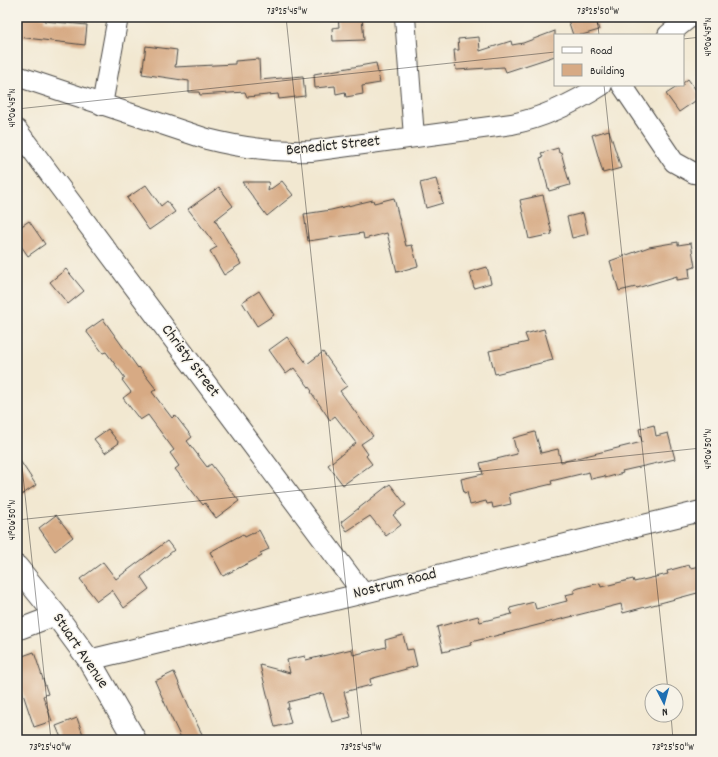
<svg xmlns="http://www.w3.org/2000/svg" width="718" height="757" font-family="Dekko,sans-serif">
<rect width="100%" height="100%" fill="#f7f3e8"/>
<filter id="ink" filterUnits="userSpaceOnUse"><feTurbulence type="fractalNoise" baseFrequency=".025" numOctaves="2"/><feDisplacementMap in="SourceGraphic" scale="8" xChannelSelector="R" yChannelSelector="G"/><feConvolveMatrix kernelMatrix="1 2 1 2 8 2 1 2 1" color-interpolation-filters="sRGB"/></filter>
<filter id="wash" filterUnits="userSpaceOnUse"><feTurbulence type="fractalNoise" baseFrequency=".012" numOctaves="4" result="noise"/><feDisplacementMap in="SourceGraphic" scale="16" xChannelSelector="R" yChannelSelector="G"/><feGaussianBlur stdDeviation="0.9" result="paint"/><feColorMatrix in="noise" values="0 0 0 0 0 0 0 0 0 0 0 0 0 0 0 0 0 1.4 0 .05"/><feComposite in="paint" operator="in"/></filter>
<g filter="url(#wash)">
<rect width="100%" height="100%" fill="#f2e8d1"/>
<g id="blocks">
<path fill="#d7aa84" d="M22,17H45L44,21L87,25L85,45L18,37Z
M338,17H362L364,40L333,41L332,28L339,27Z
M567,17H595L599,30L582,35H573Z
M555,31V56L506,72L504,67L456,70L454,50H459L458,39L479,37L480,51L511,41L512,45L523,43Z
M146,46L177,50L175,67L235,64V61L259,59L260,80L303,76L305,96L279,99L278,94L247,97L245,92L200,95L199,92H189V81L142,74Z
M376,63L380,83L362,86L363,94L346,97L345,92L336,94L335,86L315,88L314,74Z
M688,79L701,97L679,112L666,94L680,85H683V83Z
M609,130L621,168L603,173L592,135Z
M558,148L559,153L561,152L570,185L549,191L540,158L543,157L541,153Z
M436,179L443,203L426,208L420,183Z
M282,181L293,195L267,216L242,182H269L268,191Z
M146,185L161,206L167,201L175,212L149,230L127,198Z
M219,187L233,206L215,220L241,264L224,275L210,251L217,247L188,209Z
M543,195L552,234L529,239L520,200Z
M394,198L406,246L412,245L418,266L397,272L387,233L364,239L363,233L308,241L304,214L331,210L373,200L374,203Z
M583,213L588,234L572,238L567,217Z
M29,221L45,244L28,256L17,240V229Z
M678,242V245L691,243L695,267L689,269L690,278L677,280V276L637,288L636,287L619,291L610,261L649,247Z
M487,267L491,283L474,288L470,272Z
M66,269L84,291L68,304L50,282Z
M259,291L274,315L257,326L242,302Z
M103,319L138,368L139,367L156,389L152,392L172,418L175,415L192,437L187,441L207,467L211,464L239,501L216,518L205,503L203,505L175,469L179,466L170,453L174,450L148,415L140,420L123,398L131,392L122,380L125,378L106,352L103,353L86,331Z
M544,329L553,360L495,374L489,351L528,342L525,334Z
M287,337L307,364L323,352L347,386L340,391L373,436L361,444L368,454L366,456L372,464L343,485L328,465L356,443L335,416L330,420L311,392L312,391L294,368L286,374L269,350Z
M654,425L656,436L668,433L675,459L622,471L623,473L605,478V476L591,479L589,472L551,481L552,484L509,494L511,504L493,508L492,503L487,504L486,501L470,505L467,492L464,493L461,479L483,474L480,463L517,454L513,438L535,432L541,453L558,449L561,462L642,442L639,429Z
M108,429L119,443L105,453L94,439Z
M17,456L36,485L17,498Z
M390,484L406,505L393,515L401,525L386,536L370,516L347,531L341,522Z
M56,515L73,537L55,551L39,528Z
M259,530L269,549L260,553L262,556L223,576L210,552L243,534L245,537Z
M167,541L174,550L141,577L149,589L124,608L112,590L97,601L80,579L103,562L116,579Z
M689,565L690,568L701,566V592L623,613L621,604L471,642L472,645L443,652L437,627L478,616L480,622L512,614L510,608L534,602L536,609L567,601L565,595L574,593V590L579,588L600,583L601,587L633,579L634,582L668,574L667,571Z
M403,635L407,650L413,649L417,666L370,679L371,685L344,692L351,717L332,722L323,693L288,702L289,708H287L291,723L275,727L260,665L290,673L287,660L305,656L306,660L352,649L353,655L386,647L385,640Z
M34,652L48,694L43,696L52,721L34,727L17,676V658Z
M174,672L194,718L205,740H182L170,715L155,681Z
M77,718L85,740H62L56,726Z"/>
</g>
</g>
<g filter="url(#ink)">
<use href="#blocks" fill-opacity="0" stroke="#494744" stroke-width="1"/>
<g fill="none" stroke-linecap="round" stroke-linejoin="round">
<defs>
<path id="street" d="M405,17L414,137
M668,35L690,17
M17,76L207,139C242,148 275,152 311,151L512,124C546,117 574,103 602,85
M622,85L674,162L694,173L701,174
M102,105L118,17
M17,130L362,592
M17,630L56,615
M89,660L701,511"/>
<path id="secondary" d="M17,567L56,615L89,660L135,740"/>
</defs>
<use href="#street" stroke="#494744" stroke-width="22"/>
<use href="#secondary" stroke="#494744" stroke-width="24"/>
<use href="#street" stroke="#fff" stroke-width="20"/>
<use href="#secondary" stroke="#fff" stroke-width="22"/>
</g>
</g>
<path fill="none" stroke="#2b2b2b" stroke-width="1" stroke-opacity="0.45" d="M286,17L362,740M597,17L599,35M683,39L701,37M604,85L668,691M17,109L555,52M17,419L51,740M17,520L701,448M671,715L673,740"/>
<g text-anchor="middle" dominant-baseline="central" stroke-width="3" stroke-linejoin="round" paint-order="stroke">
<g font-size="16" fill="#2b2b2b" stroke="#f7f3e8">
<text transform="translate(333 146) rotate(-6)">Benedict Street</text>
<text transform="translate(190 361) rotate(53)">Christy Street</text>
<text transform="translate(395 584) rotate(-14)">Nostrum Road</text>
<text transform="translate(80 651) rotate(56)">Stuart Avenue</text>
</g>
</g>
<rect width="718" height="757" fill="none" stroke="#f7f3e8" stroke-width="44"/>
<rect x="554" y="34" width="130" height="52" fill="#f7f3e8" stroke="#a5a39c"/>
<rect x="562" y="47" width="20" height="6" fill="#ffffff" stroke="#a5a39c"/>
<text x="590" y="54" font-size="12" fill="#2b2b2b">Road</text>
<rect x="562" y="64" width="20" height="12" fill="#d7aa84" stroke="#a5a39c"/>
<text x="590" y="74" font-size="12" fill="#2b2b2b">Building</text>
<g transform="translate(664 703) rotate(174)"><circle r="19" fill="#f7f3e8" stroke="#a5a39c"/>
<path d="M0-3L7 15L0 10L-7 15Z" fill="#1f6fb2"/>
<text y="-6" font-size="11" font-weight="bold" text-anchor="middle" fill="#2b2b2b">N</text>
</g>
<rect x="22" y="22" width="674" height="713" fill="none" stroke="#2b2b2b" stroke-width="1.5"/>
<g font-size="10" text-anchor="middle" fill="#2b2b2b">
<text x="287" y="14">73°25'45"W</text>
<text x="598" y="14">73°25'50"W</text>
<text transform="translate(707 37) rotate(-90)" y="4">41°06'45"N</text>
<text transform="translate(11 108) rotate(-90)" y="4">41°06'45"N</text>
<text transform="translate(707 449) rotate(-90)" y="4">41°06'50"N</text>
<text transform="translate(11 520) rotate(-90)" y="4">41°06'50"N</text>
<text x="50" y="750">73°25'40"W</text>
<text x="361" y="750">73°25'45"W</text>
<text x="673" y="750">73°25'50"W</text>
</g>
</svg>
